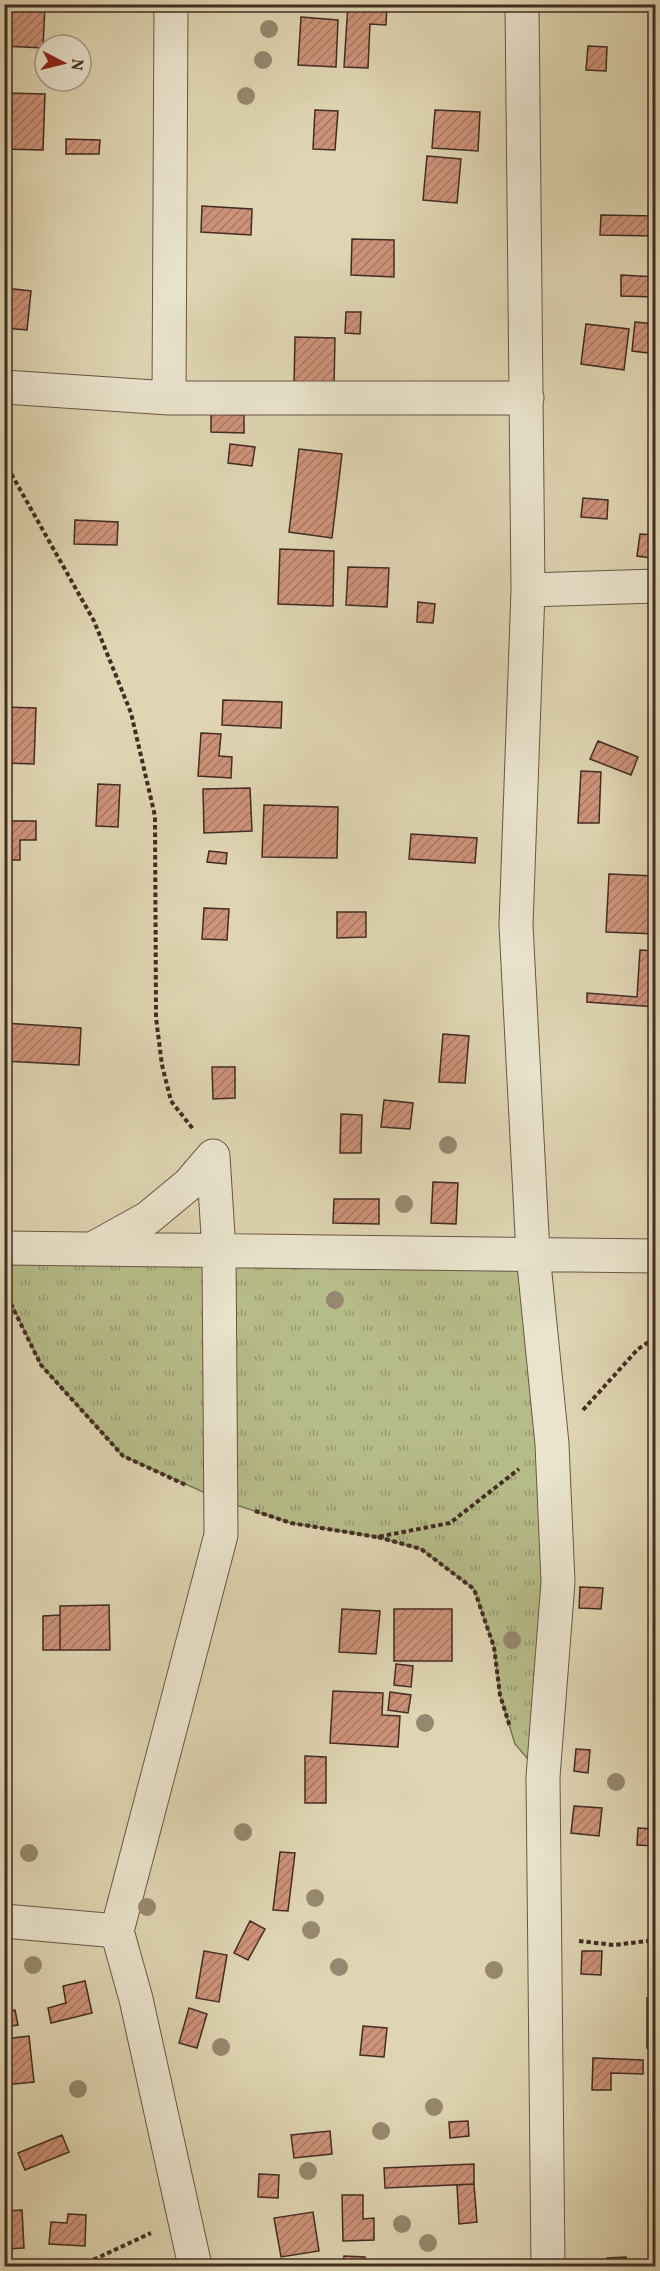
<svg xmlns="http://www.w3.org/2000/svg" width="660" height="2271" font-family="Vollkorn,serif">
<defs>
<pattern id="grass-tufts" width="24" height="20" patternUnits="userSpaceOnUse" patternTransform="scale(1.5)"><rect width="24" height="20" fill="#b6bc89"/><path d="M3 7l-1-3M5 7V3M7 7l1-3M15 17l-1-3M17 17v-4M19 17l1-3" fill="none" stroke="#969970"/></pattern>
<pattern id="building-hatch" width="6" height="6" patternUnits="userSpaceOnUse" patternTransform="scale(1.5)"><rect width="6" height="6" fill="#cd937a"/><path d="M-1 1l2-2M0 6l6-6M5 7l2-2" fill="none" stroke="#a87864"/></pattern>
</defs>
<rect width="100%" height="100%" fill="#dfd5b2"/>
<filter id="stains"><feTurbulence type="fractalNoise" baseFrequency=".00333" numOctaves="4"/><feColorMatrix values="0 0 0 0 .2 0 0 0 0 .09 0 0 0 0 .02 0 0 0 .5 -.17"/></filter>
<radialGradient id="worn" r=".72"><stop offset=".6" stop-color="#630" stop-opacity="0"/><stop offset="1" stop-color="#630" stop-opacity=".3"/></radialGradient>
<path fill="url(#grass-tufts)" stroke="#7c7456" stroke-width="1.5" d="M5,1248L533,1254L552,1444L543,1777L515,1744L500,1695L494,1647L474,1589L421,1549L377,1537L291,1523L221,1500L123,1456L41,1365L5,1290Z"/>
<path fill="url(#building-hatch)" stroke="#432c22" stroke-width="1.5" d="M4,4H45L43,48L4,46Z
M348,4H387L386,25L370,24L368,68L344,67Z
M301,17L338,20L336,67L298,65Z
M588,46L607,47L606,71L586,70Z
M4,93L45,94L43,150L4,149Z
M315,110L338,111L335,150L313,149Z
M435,110L480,112L478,151L432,148Z
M66,139L100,140L99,154H66Z
M427,156L461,159L457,203L423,200Z
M202,206L252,209L251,235L201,232Z
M601,215L656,216V236L600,235Z
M352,239L394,240V277L351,275Z
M621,275L656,277V297L621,296Z
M4,288L31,291L27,330L4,328Z
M346,312H361L360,334L345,333Z
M635,322L656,324V354L632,351Z
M586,324L629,329L624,370L581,364Z
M295,337L335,338L334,387L294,386Z
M211,414L244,415V433L211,432Z
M230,444L255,447L252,466L228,463Z
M299,449L342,454L332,538L289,532Z
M583,498L608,500L607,519L581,517Z
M75,520L118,522L117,545L74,544Z
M640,534L654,535L651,558L637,556Z
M280,549L334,551L333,606L278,604Z
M348,567L389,568L387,607L346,605Z
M418,602L435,604L433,623L417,622Z
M223,700L282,702L281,728L222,725Z
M4,707L36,708L34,764L4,763Z
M201,733L221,734L219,756L232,757L231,778L198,776Z
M598,741L638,757L631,775L590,759Z
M581,771L601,772L599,823H578Z
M98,784L120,785L118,827L96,826Z
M250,788L252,831L204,833L203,789Z
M264,805L338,807L337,858L262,857Z
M4,821H36V840H20V860H4Z
M411,834L477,838L475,863L409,859Z
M209,851L227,853L226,864L207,862Z
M609,874L656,876V934L606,932Z
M204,908L229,909L227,940L202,939Z
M337,912H366V937L337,938Z
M640,950L656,951V1007L587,1002V993L637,997Z
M4,1023L81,1028L79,1065L4,1061Z
M443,1034L469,1036L465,1083L439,1082Z
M212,1067H235V1098L213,1099Z
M384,1100L413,1103L410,1129L381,1127Z
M341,1114L362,1115L361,1153H340Z
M433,1182L458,1183L456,1224L431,1223Z
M334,1199H379V1224L333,1223Z
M580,1587L603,1588L601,1609L579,1608Z
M109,1605L110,1650H60V1606Z
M342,1609L380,1611L376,1654L339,1652Z
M394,1609H452V1661H394Z
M60,1615V1650H43V1616Z
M396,1664L413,1666L411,1687L394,1685Z
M333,1691L383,1693L382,1715L400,1716L398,1747L330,1743Z
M390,1692L411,1695L408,1713L388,1710Z
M576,1749L590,1750L588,1773L574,1771Z
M305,1756L326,1757V1803H305Z
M574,1806L602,1808L599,1836L571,1833Z
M638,1828L656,1829V1846L637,1845Z
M280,1852L295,1853L288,1911L273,1910Z
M250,1921L265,1929L248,1960L234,1953Z
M204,1951L227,1955L219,2002L196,1998Z
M582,1951H602L601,1975L581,1974Z
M85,1981L92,2013L51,2023L48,2008L66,2003L63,1986Z
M647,1998H656V2048H647Z
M189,2008L207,2014L197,2048L179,2043Z
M15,2010L18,2025L4,2027V2012Z
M363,2026L387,2028L384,2057L360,2055Z
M29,2036L34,2082L4,2085V2039Z
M593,2058L643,2060V2074L611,2073V2090H592Z
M468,2121L469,2136L450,2138L449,2122Z
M330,2131L332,2154L294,2158L291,2135Z
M62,2135L69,2152L25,2170L18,2153Z
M474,2164V2184L385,2188L384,2168Z
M259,2174L279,2175L278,2198L258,2197Z
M474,2184L477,2222L459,2224L457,2185Z
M342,2195H363V2219L374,2218V2240L343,2241Z
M22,2210L24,2248L4,2249L5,2211Z
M313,2212L319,2251L281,2257L274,2218Z
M68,2214L86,2215L85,2246L49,2244L51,2222L67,2223Z
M344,2256L365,2257V2266H371H343Z
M626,2257L627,2266H608L607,2258Z"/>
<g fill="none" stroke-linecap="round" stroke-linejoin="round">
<defs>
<path id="minor" d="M522,4L528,590L516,925L533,1254L552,1444L558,1582L543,1777L548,2266
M4,387L169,398H527
M169,398L171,4
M528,590L656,586
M4,1248L656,1256
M92,1249L148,1218L189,1184L213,1156
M4,1921L117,1931
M195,2266L136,1999L117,1931L221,1535L219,1251L213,1156"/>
</defs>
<use href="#minor" stroke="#6a5646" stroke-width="35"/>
<path stroke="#432c22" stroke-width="4" stroke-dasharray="4.5 3" stroke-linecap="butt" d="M4,461L94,621L131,713L155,816L156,1018L162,1065L171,1101L193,1129
M4,478L10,470
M4,1290L41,1365L123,1456L186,1485
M583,1410L638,1349L656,1337
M255,1511L291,1523L377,1537L450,1523L519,1469
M378,1537L421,1549L474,1589L494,1647L500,1695L510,1727
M579,1941L614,1945L656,1940
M80,2266L151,2233"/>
<use href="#minor" stroke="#eae4cd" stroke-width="33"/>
</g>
<g fill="#96886e">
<circle cx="269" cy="29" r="9"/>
<circle cx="263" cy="60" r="9"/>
<circle cx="246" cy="96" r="9"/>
<circle cx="448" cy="1145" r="9"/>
<circle cx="404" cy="1204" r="9"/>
<circle cx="335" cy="1300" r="9"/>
<circle cx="512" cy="1640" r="9"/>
<circle cx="425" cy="1723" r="9"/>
<circle cx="616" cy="1782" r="9"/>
<circle cx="243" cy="1832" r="9"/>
<circle cx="29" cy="1853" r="9"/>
<circle cx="315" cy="1898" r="9"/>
<circle cx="147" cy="1907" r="9"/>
<circle cx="311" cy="1930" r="9"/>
<circle cx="33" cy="1965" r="9"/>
<circle cx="339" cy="1967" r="9"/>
<circle cx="494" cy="1970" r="9"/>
<circle cx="221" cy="2047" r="9"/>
<circle cx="78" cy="2089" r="9"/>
<circle cx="434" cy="2107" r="9"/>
<circle cx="381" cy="2131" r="9"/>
<circle cx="308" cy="2171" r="9"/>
<circle cx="402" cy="2224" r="9"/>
<circle cx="428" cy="2243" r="9"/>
</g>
<rect width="660" height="2271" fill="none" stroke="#dfd5b2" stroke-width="24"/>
<rect x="6" y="6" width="648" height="2259" fill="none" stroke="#432c22" stroke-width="3"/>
<rect x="12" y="12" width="636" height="2247" fill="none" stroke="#432c22" stroke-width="1.5"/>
<g transform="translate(63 63) rotate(97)"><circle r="28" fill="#eae4cd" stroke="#a79a89" stroke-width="1.5"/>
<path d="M0-4.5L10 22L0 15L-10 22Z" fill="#8f2418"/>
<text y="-9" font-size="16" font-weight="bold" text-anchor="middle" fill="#432c22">N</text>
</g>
<rect width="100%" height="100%" filter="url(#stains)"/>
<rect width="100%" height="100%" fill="url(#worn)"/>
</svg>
